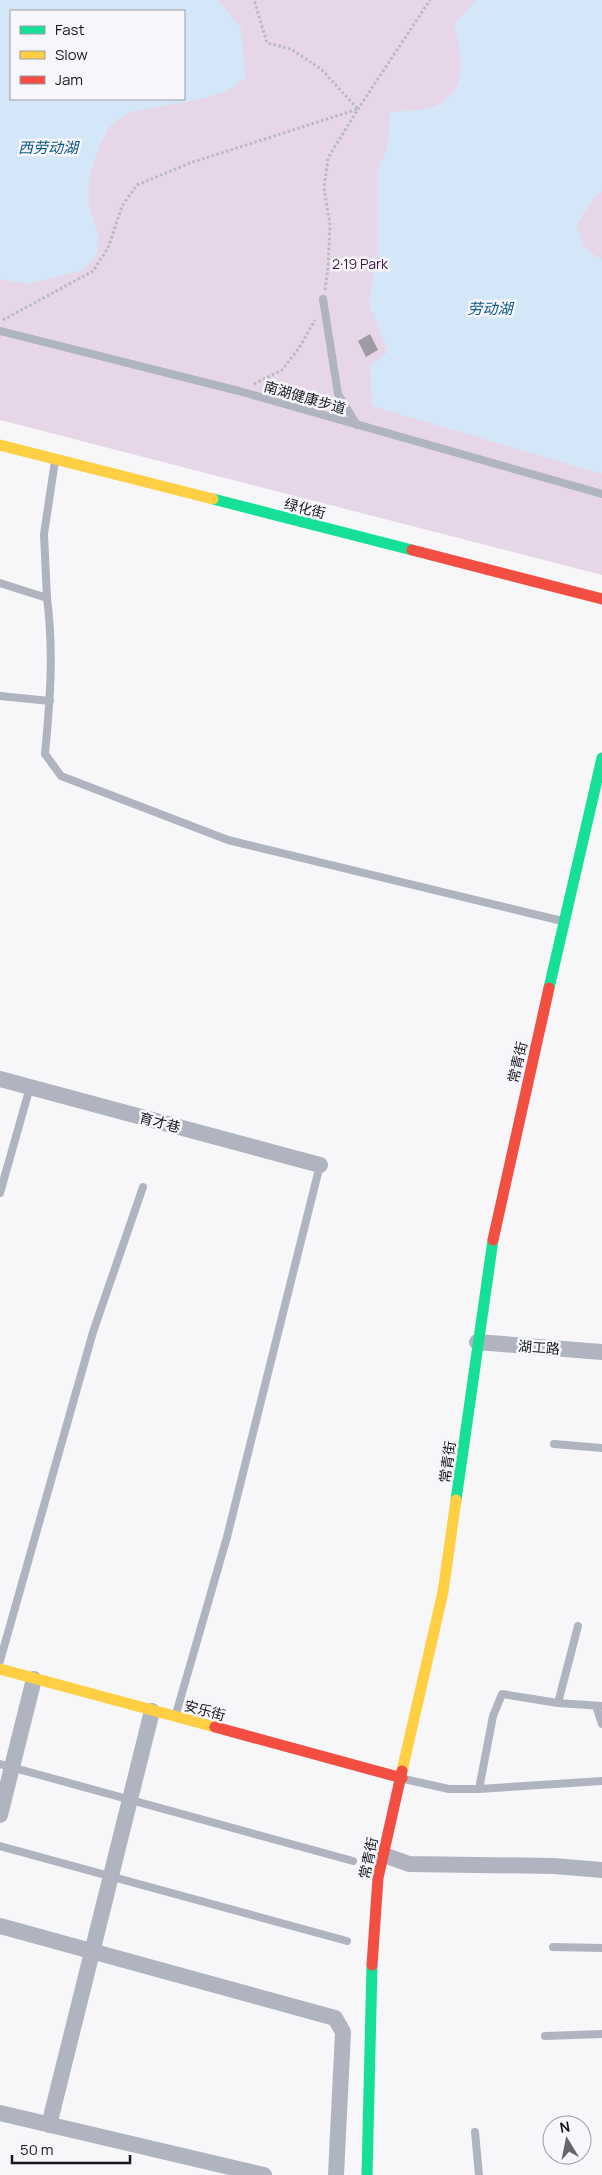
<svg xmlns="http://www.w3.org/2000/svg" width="602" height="2175" font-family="Manrope,'Noto Sans SC',sans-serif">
<rect width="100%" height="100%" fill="#f7f7fa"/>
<path fill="#e7d6e7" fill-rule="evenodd" d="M0,0H602V575L0,420ZM11,11H184V99H11Z"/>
<path fill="#d4e7f8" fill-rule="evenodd" d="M0,0H218L241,28L245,79L229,90L207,98L130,112L110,126L99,147L89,178V207L99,237L96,257L82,270L29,284L0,279ZM11,11H184V99H11Z
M476,0H602V191L593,199L577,224L583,247L602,260V474L372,406L370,365L388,352L369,304L378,246V170L388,145L390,112C401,111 413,111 424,109C469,101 464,58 454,25Z"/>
<path fill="#9f9ba4" d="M370,334L378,350L366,357L358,341Z"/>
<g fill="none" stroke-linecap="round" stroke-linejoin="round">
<path stroke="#b7bbc1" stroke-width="3" stroke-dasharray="2.5 2.5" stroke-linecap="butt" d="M325,290L328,268L330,225L324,188L328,158L358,109L430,0
M3,320L93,271L108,248L122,206L137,185L190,163L358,109L321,69L291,49L267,43L254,0
M254,384L282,370L299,348L315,320"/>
<path stroke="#afb4c0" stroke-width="8" d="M323,299L338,394L357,425
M0,331L239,391L602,494
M0,583L47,598C54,652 50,701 45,754L61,776L228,840L562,921
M47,598L44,534L55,461
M0,696L50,701
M0,1193L30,1087
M554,1444L602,1448
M0,1661L93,1332L143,1187
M558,1703L578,1626
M596,1706L602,1724
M176,1714L227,1537L320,1165
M0,1764L353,1861
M404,1779L449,1789H479L602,1781
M479,1789L493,1716L502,1694L558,1703L602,1706
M0,1846L347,1941
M553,1947L602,1948
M545,2036L602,2034
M475,2132L479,2175"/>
<path stroke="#afb4c0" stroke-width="16" d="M0,1079L320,1165
M477,1342L602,1352
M0,1815L34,1679
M384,1855L409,1864L554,1866L602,1870
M0,1926L335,2018L343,2032L336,2175
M0,2113L264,2175
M49,2125L152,1711"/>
<path stroke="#16e098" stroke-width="11" d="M213,499L412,550
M549,988L602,758
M456,1500L493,1240
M367,2175L372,1965"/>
<path stroke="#ffcf43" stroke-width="11" d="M0,445L213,499
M0,1669L215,1727
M402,1771L443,1592L456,1500"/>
<path stroke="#f24e42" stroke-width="11" d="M412,550L602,599
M493,1240L549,988
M215,1727L402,1778
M372,1965L378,1878L402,1771"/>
</g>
<g text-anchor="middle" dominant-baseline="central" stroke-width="5" stroke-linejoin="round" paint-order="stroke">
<g font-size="14" fill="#451445" stroke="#f6f6fb">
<text x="360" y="263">2·19 Park</text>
</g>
<g font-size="14" fill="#16161f" stroke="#f6f6fb">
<text transform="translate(305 397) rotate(16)">南湖健康步道</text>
<text transform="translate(305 508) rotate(14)">绿化街</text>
<text transform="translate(517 1062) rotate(-77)">常青街</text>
<text transform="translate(160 1122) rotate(15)">育才巷</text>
<text transform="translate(539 1347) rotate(4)">湖工路</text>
<text transform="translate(447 1462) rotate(-82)">常青街</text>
<text transform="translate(205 1710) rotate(15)">安乐街</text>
<text transform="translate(368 1858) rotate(-78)">常青街</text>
</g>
<g font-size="15" font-style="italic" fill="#0b5785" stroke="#f6f6fb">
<text x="48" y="147">西劳动湖</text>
<text x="490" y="308">劳动湖</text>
</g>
</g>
<rect x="10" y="10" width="175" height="90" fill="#f6f6fb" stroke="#9c9ca3"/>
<rect x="20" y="26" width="25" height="8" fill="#16e098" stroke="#9c9ca3"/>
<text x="55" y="35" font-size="15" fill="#16161f">Fast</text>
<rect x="20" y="51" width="25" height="8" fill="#ffcf43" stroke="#9c9ca3"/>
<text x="55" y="60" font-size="15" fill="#16161f">Slow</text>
<rect x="20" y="76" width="25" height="8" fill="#f24e42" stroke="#9c9ca3"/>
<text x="55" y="85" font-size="15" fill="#16161f">Jam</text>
<g transform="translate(567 2140) rotate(350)"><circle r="24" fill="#f6f6fb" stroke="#9c9ca3"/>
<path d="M0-4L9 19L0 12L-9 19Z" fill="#65656c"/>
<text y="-8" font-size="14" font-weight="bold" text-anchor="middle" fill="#16161f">N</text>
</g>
<path d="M12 2155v8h118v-8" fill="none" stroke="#16161f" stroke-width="2.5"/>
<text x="20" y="2155" font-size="15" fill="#16161f" stroke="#f6f6fb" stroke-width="4" paint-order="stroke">50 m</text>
</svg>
